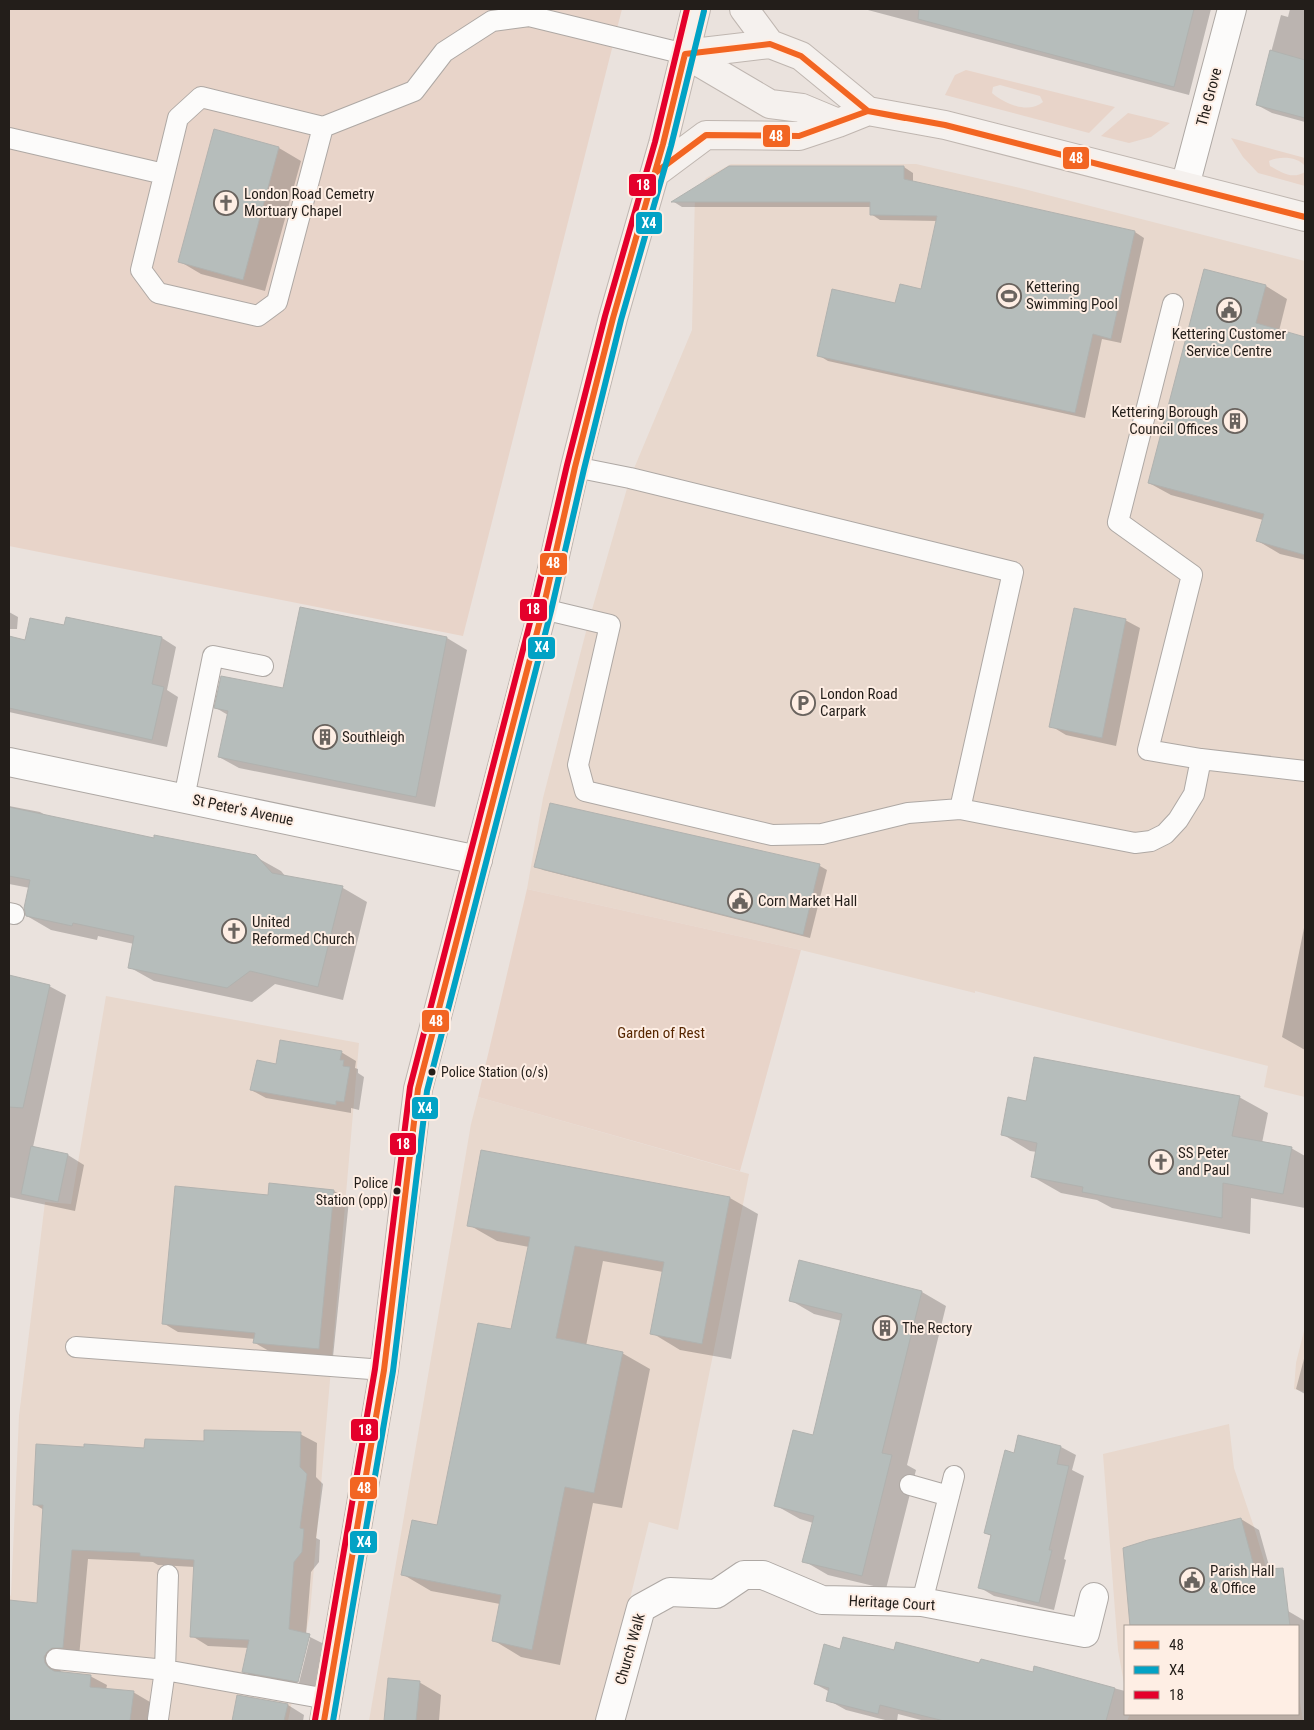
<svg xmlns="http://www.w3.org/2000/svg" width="1314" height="1730" font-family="'Roboto Condensed',sans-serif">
<rect width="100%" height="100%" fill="#eae2dd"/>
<path fill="#e8d8cd" d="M731,164H916L1020,188L1305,261V1097L1264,1087L1268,1066L975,991V993L801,950L527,889L543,798L589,620L630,478L692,330L695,193L706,178Z
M106,996L359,1043L310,1613L288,1721H9V1597L11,1595L19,1416L45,1202L71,1204Z
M478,1097L749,1174L678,1530L649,1522L611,1675L596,1721H369L471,1124Z
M1305,1327V1392L1294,1389L1296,1363Z
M1229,1424L1234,1468L1254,1527L1279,1611L1288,1610L1290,1626H1125V1689L1118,1650L1103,1454Z
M1298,1689L1303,1721H1127L1130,1714H1298Z"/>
<path fill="#e8d4c9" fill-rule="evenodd" d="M9,9H622L463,636L9,546Z
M966,70L1115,107L1089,133L945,95L955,75ZM1000,85L1040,96L1043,102C1028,114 1005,104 992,93L993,87Z
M1128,113L1170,123L1151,137L1129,143L1101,136Z
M1231,138L1305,158V166C1297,156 1279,156 1269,161L1270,166C1281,172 1292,180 1305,172V186L1258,173L1243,157Z
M527,889L801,950L740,1171L478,1097Z"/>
<path fill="#0003" d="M864,9H1211L1189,95Z
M1290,9H1305V122L1272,113L1257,105L1281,15L1288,17Z
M215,130L279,148L301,161L265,291L201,274L179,261Z
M904,167L913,173V182L1135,232L1144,238L1121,343L1102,339L1085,418L828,361L818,355L896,305L922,291L937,221L880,220L871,214V207H682L674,202Z
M1266,286L1287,299L1279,331L1305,338V560L1280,554L1258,541L1263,520L1171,495L1149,483Z
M301,608L447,638L467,650L435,807L239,768L219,757L228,715L216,708L284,689Z
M9,612L18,617L17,629H9Z
M1125,620L1140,628L1116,746L1066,735L1051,726Z
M65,627L162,638L176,647L167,690L178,697L167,747L9,712V638L26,641Z
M9,806L40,812L47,816L155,839L256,857L281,871L286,877L343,888L367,902L343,1000L275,984L252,1002L154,981L129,967L134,944L98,936L97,940L51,930L27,916L30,888L9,884Z
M536,866H820L827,870L810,938L543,870Z
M1305,923V1050L1282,1037Z
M9,976L49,986L66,995L33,1147L68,1155L84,1165L75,1211L9,1197Z
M341,1052L356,1061L355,1068L358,1069V1073L364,1077L359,1110L351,1108V1113L266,1098L251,1090L277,1065Z
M1239,1097L1268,1113L1262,1143L1291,1148L1305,1156V1208L1251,1198L1250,1234L1112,1208L1097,1200L1061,1193L1033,1177L1037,1152L1030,1151L1002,1134L1027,1102Z
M270,1184L334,1191L349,1200L333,1357L269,1351L255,1343V1339L178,1332L163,1323L269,1196Z
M730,1198L758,1214L731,1359L680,1350L652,1333L663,1272L603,1261L586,1346L622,1353L650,1369L622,1508L593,1503L560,1665L521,1657L493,1640L500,1604L431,1591L402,1574L438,1526L512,1331L529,1247L497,1241L469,1225Z
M800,1261L922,1292L946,1306L907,1465L916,1470L886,1589L828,1575L804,1561L813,1523L800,1519L775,1505L814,1437L842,1321L814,1314L790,1300Z
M1305,1355V1394L1296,1389Z
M300,1434L317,1443L316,1477L323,1484L316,1538L320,1540L319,1562L311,1572L306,1635L326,1645L315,1690L298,1687L310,1638H308L296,1687L260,1681L244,1671L249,1648L208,1646L192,1636L195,1567L158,1565L153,1562L88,1559L79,1657L60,1668L61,1673L90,1676L107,1685L106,1690L133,1692L150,1702L148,1721H9V1602L38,1605L44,1510L34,1504L85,1448L146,1449Z
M1019,1437L1061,1447L1076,1455L1072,1470L1084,1476L1064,1559L1066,1560L1054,1610L994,1596L979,1587L992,1536L985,1533L1014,1454Z
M1241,1519L1259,1530L1282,1612L1288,1611L1305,1621V1721H925L898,1714L897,1721H889L846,1710L828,1700L830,1692L815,1684L840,1650L895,1652L1034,1674L1035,1668L1125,1691V1714H1298V1626H1131L1124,1549Z
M389,1679L419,1682L441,1695L439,1721H385Z
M238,1696L288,1705L304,1715L303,1721H233Z"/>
<path fill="#b6bdbb" stroke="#b1b2af" d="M919,9H1194L1174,87L918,19Z
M1270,50L1305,60V118L1256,105Z
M214,129L279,147L243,280L178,262Z
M729,166H904V179L1135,231L1111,339L1093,334L1075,413L817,356L832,289L895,303L900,284L921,289L937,216L870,215V202H671Z
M1204,269L1266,285L1256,323L1305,337V555L1256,541L1264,514L1148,483Z
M300,607L447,637L416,797L218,757L228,711L214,708L221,676L283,688Z
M1074,608L1126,619L1102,738L1049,727Z
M66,617L162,637L152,684L164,687L152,740L9,708V636L25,640L30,618L64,625Z
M550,803L820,864L803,935L534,867Z
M9,807L154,838V835L256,855L272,873L343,886L318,987L250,971L227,988L128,968L134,936L73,923L72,926L26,916L24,908L30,880L9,876Z
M9,975L50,985L23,1108L9,1107Z
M280,1040L342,1051L340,1060H344L343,1066L350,1067L344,1102L336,1101V1105L250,1090L257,1060L276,1064Z
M1034,1057L1240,1096L1232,1136L1292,1147L1283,1194L1223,1183L1222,1218L1082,1192L1083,1187L1031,1177L1037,1143L1001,1135L1008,1097L1026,1101Z
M31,1146L68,1154L58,1202L21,1194Z
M481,1150L730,1197L702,1344L650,1334L664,1262L575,1246L556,1338L623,1352L594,1493L565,1487L532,1650L492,1641L501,1595L401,1575L412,1520L437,1525L478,1323L511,1329L530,1237L467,1226Z
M269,1183L334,1190L319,1349L253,1343L255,1333L162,1324L175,1186L268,1195Z
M799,1260L922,1291L882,1453L892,1455L862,1576L802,1562L814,1516L774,1506L793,1430L813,1435L842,1314L789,1301Z
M204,1430L301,1432L300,1467L307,1474L300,1528L304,1529L302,1552L294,1562L289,1629L310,1634L298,1682L242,1672L249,1640L190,1637L194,1560L140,1556V1553L72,1550L63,1648H52L47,1652L44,1657L45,1663L49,1668L54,1671L91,1675L90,1687L134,1691L130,1721H9V1600L37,1603L43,1505H33L36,1444L84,1447V1444L144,1448L145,1439L204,1441Z
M1018,1435L1061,1446L1057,1464L1069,1466L1049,1550H1052L1039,1603L978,1588L991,1535L984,1533L1005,1450L1014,1453Z
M1241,1518L1255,1570L1283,1568L1290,1626H1130L1123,1548L1148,1540Z
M843,1637L894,1650L896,1642L979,1663L981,1659L1033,1672L1034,1666L1115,1688L1106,1721H944L880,1705L878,1714L826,1701L829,1688L814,1684L824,1644L840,1649Z
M388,1678L420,1681L416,1721H384Z
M237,1695L288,1704L284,1721H232Z"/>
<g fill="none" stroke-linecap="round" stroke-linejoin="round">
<defs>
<path id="lane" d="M201,97L323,127L277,302L258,316L158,293L141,270L178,118Z
M323,127L414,91L444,52L492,21L529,16L685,54
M9,138L164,174
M1173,304L1118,522L1192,575L1148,750L1201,759
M543,609L610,625L578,765L585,791L772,835L822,834L908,813L960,809L1013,572L630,478L575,467
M184,798L213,656L263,666
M960,809L1135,843L1151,841L1165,834L1178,820L1194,794L1201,759L1305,771
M9,913L14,914
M76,1347L384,1370
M910,1485L949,1496
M922,1602L954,1476
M56,1659L165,1670L327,1699
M158,1719L165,1670L168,1575"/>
<path id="street" d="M1185,186L1232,9
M9,762L478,860
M610,1721L641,1608L670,1592L716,1594L744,1575H763L822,1600L922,1602L1085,1633L1094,1597"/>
<path id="primary" d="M744,9L770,44
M685,54L770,44L801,56L868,111L945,125L1305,217
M685,54L770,104L802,108L838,123
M655,173L706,135L799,136L838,123L868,111
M324,1721L384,1370L418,1089L543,609L575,467L613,318L663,144L696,9"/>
</defs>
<use href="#lane" stroke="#aea8a4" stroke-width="22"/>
<use href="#street" stroke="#aea8a4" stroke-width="30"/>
<use href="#primary" stroke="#bfb6b0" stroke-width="30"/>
<use href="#lane" stroke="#fcfbfa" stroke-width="20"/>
<use href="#street" stroke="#fcfbfa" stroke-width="28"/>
<use href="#primary" stroke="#f5f1ee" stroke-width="28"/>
<defs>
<path id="bus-1" d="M655,173L706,135L799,136L868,111L905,118
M324,1721L384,1370L418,1089L543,609L575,467L613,318L663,144L685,54L770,44L801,56L868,111L945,125L1305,217"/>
<path id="bus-2" d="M333,1721L393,1371L427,1091L551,611L584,469L621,320L671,146L704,11"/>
<path id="bus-3" d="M315,1720L375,1369L410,1087L534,607L567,465L605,316L655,142L687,9"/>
</defs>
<use href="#bus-1" stroke="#feeee4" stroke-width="10"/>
<use href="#bus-2" stroke="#feeee4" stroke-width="10"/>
<use href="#bus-3" stroke="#feeee4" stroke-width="10"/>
<use href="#bus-1" stroke="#f26522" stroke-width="6"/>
<use href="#bus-2" stroke="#02a2c5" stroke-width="6"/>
<use href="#bus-3" stroke="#e4002b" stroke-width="6"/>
</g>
<defs>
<symbol id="church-ring" viewBox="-11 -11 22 22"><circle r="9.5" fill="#feeee4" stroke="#69635e" stroke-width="1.5"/><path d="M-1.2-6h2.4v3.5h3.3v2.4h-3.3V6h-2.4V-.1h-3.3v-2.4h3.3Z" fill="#69635e"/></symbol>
<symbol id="stadium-ring" viewBox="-11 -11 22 22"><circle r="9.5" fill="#feeee4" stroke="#69635e" stroke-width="1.5"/><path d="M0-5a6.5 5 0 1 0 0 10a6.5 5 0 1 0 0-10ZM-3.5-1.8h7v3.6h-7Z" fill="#69635e"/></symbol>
<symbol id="civic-ring" viewBox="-11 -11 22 22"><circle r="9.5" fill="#feeee4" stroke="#69635e" stroke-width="1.5"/><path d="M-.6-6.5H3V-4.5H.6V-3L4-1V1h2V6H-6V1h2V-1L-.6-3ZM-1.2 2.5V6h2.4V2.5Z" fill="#69635e"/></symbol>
<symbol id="building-ring" viewBox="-11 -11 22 22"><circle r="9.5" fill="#feeee4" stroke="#69635e" stroke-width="1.5"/><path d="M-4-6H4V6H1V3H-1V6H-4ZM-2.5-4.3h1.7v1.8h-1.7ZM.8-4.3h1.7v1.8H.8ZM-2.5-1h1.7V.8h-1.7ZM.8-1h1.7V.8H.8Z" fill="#69635e"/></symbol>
<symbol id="parking-ring" viewBox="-11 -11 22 22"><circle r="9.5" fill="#feeee4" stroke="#69635e" stroke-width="1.5"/><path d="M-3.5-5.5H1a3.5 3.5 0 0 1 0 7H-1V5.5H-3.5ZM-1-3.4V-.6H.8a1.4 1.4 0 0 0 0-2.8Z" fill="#69635e"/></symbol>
</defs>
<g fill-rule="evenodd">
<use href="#church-ring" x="212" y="189" width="28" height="28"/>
<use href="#stadium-ring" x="995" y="282" width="28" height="28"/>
<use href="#civic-ring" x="1215" y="296" width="28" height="28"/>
<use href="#building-ring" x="1221" y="407" width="28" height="28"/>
<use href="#parking-ring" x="789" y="689" width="28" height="28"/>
<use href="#building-ring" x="311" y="723" width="28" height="28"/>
<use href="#civic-ring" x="726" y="887" width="28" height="28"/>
<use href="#church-ring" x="220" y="917" width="28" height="28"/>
<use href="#church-ring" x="1147" y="1148" width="28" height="28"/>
<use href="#building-ring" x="871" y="1314" width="28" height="28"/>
<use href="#civic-ring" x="1178" y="1566" width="28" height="28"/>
</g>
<g fill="#231e1a" stroke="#feeee4" stroke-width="2">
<circle cx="432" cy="1072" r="4.5"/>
<circle cx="397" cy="1191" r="4.5"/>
</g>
<g text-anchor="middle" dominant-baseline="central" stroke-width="4" stroke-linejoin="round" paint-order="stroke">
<g font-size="14" fill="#231e1a" stroke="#feeee4" text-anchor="start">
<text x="441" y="1072">Police Station (o/s)</text>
<text x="388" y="1183" text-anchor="end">Police<tspan x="388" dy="17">Station (opp)</tspan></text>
</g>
<g font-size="15" fill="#231e1a" stroke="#feeee4">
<text transform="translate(1209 97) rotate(-75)">The Grove</text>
<text transform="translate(243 810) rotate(12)">St Peter's Avenue</text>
<text transform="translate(892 1603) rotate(3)">Heritage Court</text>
<text transform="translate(630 1649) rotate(-74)">Church Walk</text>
</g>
<g font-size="15" fill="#231e1a" stroke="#feeee4" text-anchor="start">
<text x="244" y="194">London Road Cemetry<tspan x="244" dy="17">Mortuary Chapel</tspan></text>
<text x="1026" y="287">Kettering<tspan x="1026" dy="17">Swimming Pool</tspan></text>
<text x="1229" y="334" text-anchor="middle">Kettering Customer<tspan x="1229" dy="17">Service Centre</tspan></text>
<text x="1218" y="412" text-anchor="end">Kettering Borough<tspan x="1218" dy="17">Council Offices</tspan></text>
<text x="820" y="694">London Road<tspan x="820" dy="17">Carpark</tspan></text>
<text x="342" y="737">Southleigh</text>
<text x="758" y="901">Corn Market Hall</text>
<text x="252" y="922">United<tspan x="252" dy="17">Reformed Church</tspan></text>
<text x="1178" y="1153">SS Peter<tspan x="1178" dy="17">and Paul</tspan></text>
<text x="902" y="1328">The Rectory</text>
<text x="1210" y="1571">Parish Hall<tspan x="1210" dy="17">&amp; Office</tspan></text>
</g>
<g font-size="15" fill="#572700" stroke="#feeee4">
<text x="661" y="1033">Garden of Rest</text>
</g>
</g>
<g stroke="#feeee4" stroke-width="2">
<rect x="762" y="124" width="29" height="24" rx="5" fill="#f26522"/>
<rect x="1062" y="146" width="28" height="24" rx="5" fill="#f26522"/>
<rect x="628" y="173" width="29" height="24" rx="5" fill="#e4002b"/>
<rect x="635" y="211" width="28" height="24" rx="5" fill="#02a2c5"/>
<rect x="539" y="552" width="29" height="24" rx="5" fill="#f26522"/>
<rect x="519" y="598" width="29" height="24" rx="5" fill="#e4002b"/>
<rect x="527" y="636" width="29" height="24" rx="5" fill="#02a2c5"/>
<rect x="421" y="1009" width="29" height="24" rx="5" fill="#f26522"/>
<rect x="411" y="1096" width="28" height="24" rx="5" fill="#02a2c5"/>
<rect x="389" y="1132" width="28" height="24" rx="5" fill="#e4002b"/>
<rect x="350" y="1418" width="29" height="24" rx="5" fill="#e4002b"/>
<rect x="349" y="1476" width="29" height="24" rx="5" fill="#f26522"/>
<rect x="349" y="1530" width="29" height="24" rx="5" fill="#02a2c5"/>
</g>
<g font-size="14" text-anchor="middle" font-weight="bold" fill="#fff">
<text x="776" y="141">48</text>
<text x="1076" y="163">48</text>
<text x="643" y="190">18</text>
<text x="649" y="228">X4</text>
<text x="553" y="568">48</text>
<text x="533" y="614">18</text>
<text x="542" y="652">X4</text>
<text x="436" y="1026">48</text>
<text x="425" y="1113">X4</text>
<text x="403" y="1149">18</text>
<text x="365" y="1435">18</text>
<text x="364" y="1493">48</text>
<text x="364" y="1547">X4</text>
</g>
<rect width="1314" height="1730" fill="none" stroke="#231e1a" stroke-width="20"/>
<rect x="1124" y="1625" width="175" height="90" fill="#feeee4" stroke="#a69b93"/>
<rect x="1134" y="1641" width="25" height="8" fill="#f26522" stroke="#a69b93"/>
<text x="1169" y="1650" font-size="15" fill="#231e1a">48</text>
<rect x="1134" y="1666" width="25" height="8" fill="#02a2c5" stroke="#a69b93"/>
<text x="1169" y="1675" font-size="15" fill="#231e1a">X4</text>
<rect x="1134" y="1691" width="25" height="8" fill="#e4002b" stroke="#a69b93"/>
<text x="1169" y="1700" font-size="15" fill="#231e1a">18</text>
</svg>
